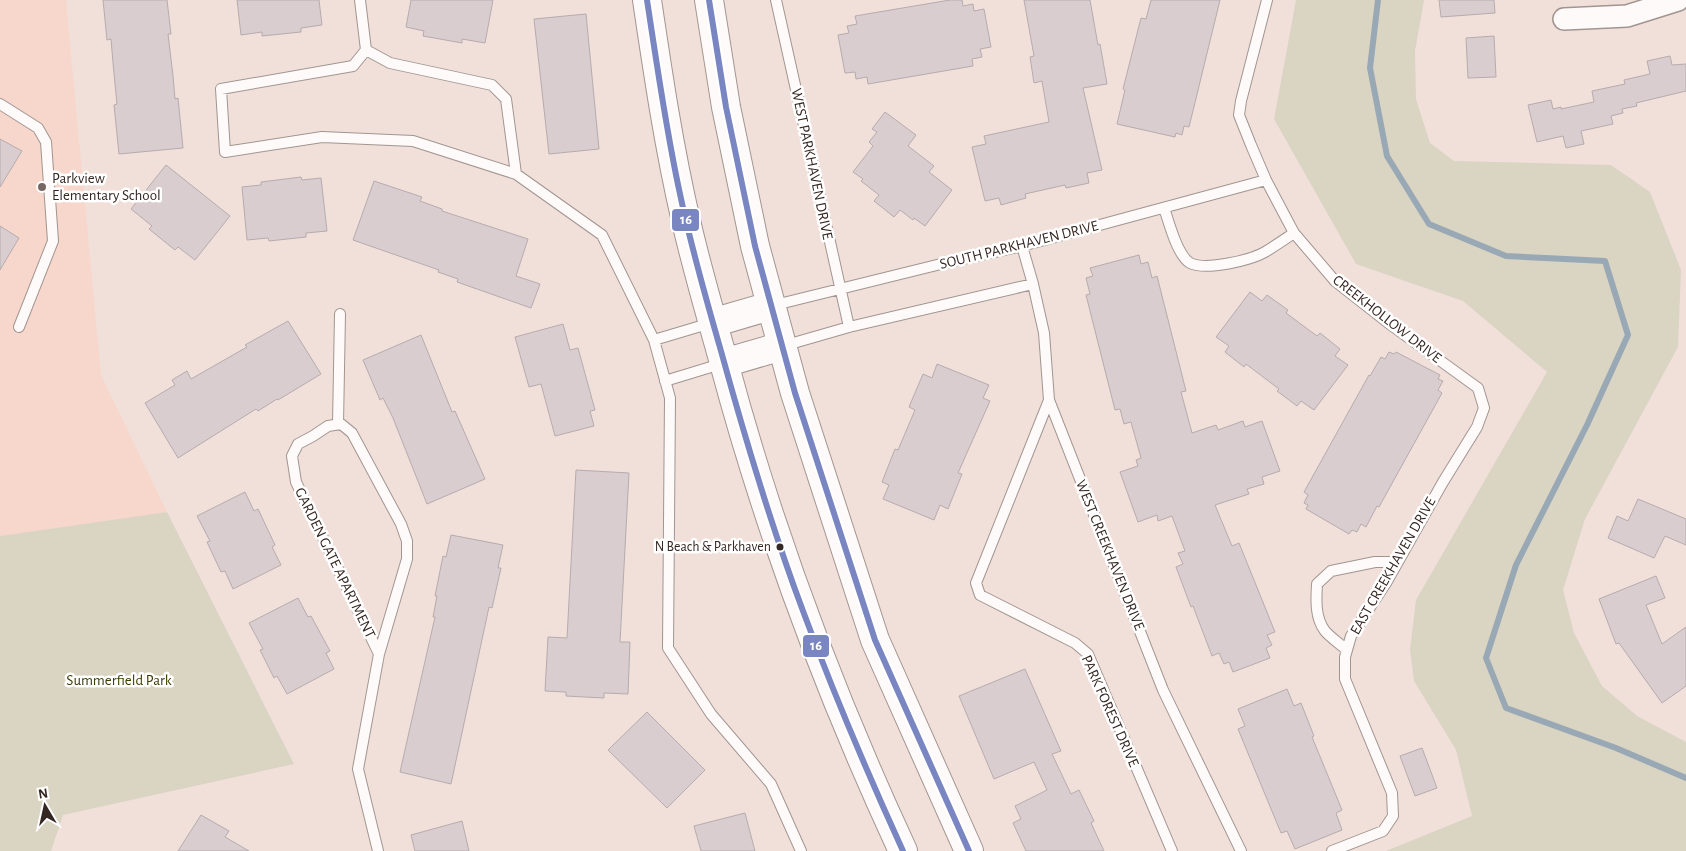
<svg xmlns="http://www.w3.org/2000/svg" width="1686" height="851" font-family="'Alegreya Sans',sans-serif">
<rect width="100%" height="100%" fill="#f1e0da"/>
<path fill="#f7d7cb" d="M0,0H66L101,375L167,512L0,536Z"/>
<path fill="#dad4c3" d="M1296,0H1424L1415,51L1416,99L1430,143L1454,161L1611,165L1650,192L1681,270L1678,347L1585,519L1563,590L1574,633L1602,686L1637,716L1686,742V851H1386L1472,816L1456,750L1414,681L1410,650L1416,600L1547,372L1463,301L1356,264L1274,119Z
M167,512L294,764L63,815L51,851H0V536Z"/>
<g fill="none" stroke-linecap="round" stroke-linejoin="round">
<path stroke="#98a8b4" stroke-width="6" d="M1378,0L1370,68L1387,156L1429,224L1506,256L1605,261L1628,335L1587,425L1516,565L1486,658L1506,708L1616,748L1686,778"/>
</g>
<path fill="#d9cdd0" stroke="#b6abad" d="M103,0H167L171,34H168L173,76L175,99L178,98L183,148L119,154L114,105L117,104L113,63L111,39L107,40Z
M237,0H319L322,25L301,28V32L262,36V32L241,35Z
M411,0H493L485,43L462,39V43L423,36L424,31L406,27Z
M950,0H962L963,6L973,4L974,11L984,9L991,47L980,49L982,57L972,59L973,66L868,84L867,77L856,79L855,72L845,73L838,35L849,33L847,26L857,24L855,16Z
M1024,0H1090L1098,45L1100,44L1107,84L1083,88L1102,170L1087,173L1089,183L1066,188L1065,185L1025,194L1026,198L1001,205L999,198L985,201L972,147L986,144L984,136L1049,122L1042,81L1034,83L1030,57L1034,56Z
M1151,0H1220L1189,127L1184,126L1182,135L1176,133L1175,137L1117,124L1125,90L1123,89L1141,18L1146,19Z
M1439,0H1494L1495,13L1441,17Z
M586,14L599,149L549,154L534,19Z
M1494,36L1496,77L1468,78L1466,38Z
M1670,56L1672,65L1686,64V91L1636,103L1637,106L1622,109L1623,113L1611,116L1613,124L1581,131L1584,144L1566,148L1563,136L1537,142L1528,105L1551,100L1553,109L1561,107V109L1594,102L1592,91L1625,84L1624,80L1650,74L1647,61Z
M885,112L916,135L908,146L934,166L929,172L952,190L925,226L914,218L913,220L900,210L894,217L874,201L879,195L861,181L863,179L853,172L873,146L869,142L877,132L872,129Z
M0,139L22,151L0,187Z
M166,165L230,216L195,260L178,247L175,250L149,229L152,226L131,209Z
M301,177L302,180L321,178L327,231L306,233V237L269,241L268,238L247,240L242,187L261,185V182Z
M374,181L422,197L420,201L442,209V211L528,239L516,276L540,284L531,308L457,282L458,279L438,272L439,270L353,240Z
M0,226L19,238L0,270Z
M1139,255L1141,264L1148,262L1152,278L1157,276L1186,391L1181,392L1192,433L1216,425L1218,430L1243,421L1245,427L1262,421L1280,471L1262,477L1264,484L1247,489L1249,494L1215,505L1232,546L1239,543L1275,632L1267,635L1272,645L1266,648L1270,658L1233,672L1229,662L1224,664L1219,653L1212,656L1193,606L1191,607L1176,567L1183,564L1178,553L1185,551L1172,516L1158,521L1157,515L1138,522L1120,472L1138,466L1136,460L1141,458L1131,422L1124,424L1120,409L1115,410L1086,295L1090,294L1086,278L1093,276L1090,268Z
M1250,292L1262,301L1267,295L1288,310L1286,313L1317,336L1320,333L1340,349L1335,356L1348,365L1314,410L1301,401L1297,406L1277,391L1279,389L1246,364L1244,367L1225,352L1229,346L1216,337Z
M288,321L321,374L278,400L277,399L258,411L256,409L178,458L145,403L175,385L172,380L187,371L191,379L247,347L245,345Z
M563,324L570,350L578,348L595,410L590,411L594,426L555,436L541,384L529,387L515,337Z
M421,335L452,412L455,411L485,479L427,504L393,418L383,398L380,400L363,360Z
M1389,352L1394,354L1396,352L1440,375L1438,379L1443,381L1438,390L1442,393L1379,507L1377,506L1366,527L1361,524L1357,532L1352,530L1349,534L1306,509L1308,505L1304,503L1308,495L1304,492L1369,375L1370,376L1381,357L1385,359Z
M937,364L989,385L983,398L990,401L958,473L962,474L948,509L940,505L934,520L883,499L889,485L882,482L895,449L898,450L915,410L909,407L923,374L932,378Z
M576,470L629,473L620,642H630L628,694L604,693V698L566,696V692L545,691L548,637L567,638Z
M245,492L254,511L258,509L275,545L272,547L281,565L233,589L225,571L221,572L207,542L210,541L197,516Z
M1638,499L1686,519V545L1665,536L1654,558L1608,538L1617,516L1628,521Z
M451,535L503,545L498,568H501L492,608L489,607L451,784L400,772L435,617H433L437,596H435L443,556L446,557Z
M1656,576L1665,598L1646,605L1662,644L1686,627V686L1662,703L1619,643L1616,644L1599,599Z
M298,598L308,617L311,616L330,651L326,653L334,669L287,694L277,676L274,678L260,650L263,649L249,623Z
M1025,669L1061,751L1052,754L1071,794L1079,790L1094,821L1091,823L1104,851H1026L1013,823L1021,819L1015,806L1047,790L1034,762L994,779L959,696Z
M1287,689L1294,706L1301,703L1314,736L1312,737L1342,810L1336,813L1342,830L1295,849L1287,831L1281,833L1238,729L1245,726L1238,709Z
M647,712L705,770L667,808L608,750Z
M1422,748L1437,788L1415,796L1400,756Z
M745,813L755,851H701L694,826Z
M201,815L229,831L225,837L249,851H178Z
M462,821L469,851H415L411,835Z"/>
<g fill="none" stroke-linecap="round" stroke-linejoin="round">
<defs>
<path id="service" d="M360,0L366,50L353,66L221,89L225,152L322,137L413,141L516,174L602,235L654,340L670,398L668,648L711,714L771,784L801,851
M776,0L849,327
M1267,0L1241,101L1239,115L1251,145L1266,180L1294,233L1335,281L1391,325L1478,388L1484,408L1477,427L1443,482L1386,583L1351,636L1345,657V679L1392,793L1393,816L1383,831L1332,851
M366,50L390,63L492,85L506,99L516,174
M0,104L38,128L46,142L53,241L19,327
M1164,208C1169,222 1177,255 1190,263C1206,271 1251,260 1265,252C1275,246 1285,239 1294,233
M1022,246L1033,284L1044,333L1049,400L1163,690L1241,851
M771,306L945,263L1022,246L1266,180
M654,340L711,323
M783,346L849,327L1033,284
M665,381L724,363
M1049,400L976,583L980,595L1075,643L1088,654L1172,851
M338,424L340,314
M341,424L352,433L401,524L407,541V559L379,654L296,482L292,456L298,444L313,436L328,426Z
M1347,650C1340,644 1331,638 1325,631C1315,618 1316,600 1317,584L1331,571L1375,562H1398
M378,851L358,769L379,654"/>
<path id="minor" d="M1564,19L1627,16L1678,0"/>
<path id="secondary" d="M647,0C658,74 669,148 686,221C697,269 711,316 724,363C769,531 830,694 903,851
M709,0L726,107L755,246L795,393L875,640L969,851
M712,323L770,306
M724,363L782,346"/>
</defs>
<use href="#service" stroke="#a29590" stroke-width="12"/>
<use href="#minor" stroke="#a29590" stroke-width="24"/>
<use href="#secondary" stroke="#a29590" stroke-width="30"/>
<use href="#service" stroke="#fdfaf9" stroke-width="10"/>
<use href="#minor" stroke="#fdfaf9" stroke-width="21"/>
<use href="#secondary" stroke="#fdfaf9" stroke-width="28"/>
<defs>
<path id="bus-1" d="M647,0C657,65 666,130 680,194C691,247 706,299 721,351C745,438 771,526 803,611C833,692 867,772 903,851
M709,0L726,107L755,246L795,393L875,640L969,851"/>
</defs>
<use href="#bus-1" stroke="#fff" stroke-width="10"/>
<use href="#bus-1" stroke="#7986c2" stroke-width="6"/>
</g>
<circle fill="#766762" stroke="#fff" stroke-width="2" cx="42" cy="187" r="5"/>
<circle fill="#342621" stroke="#fff" stroke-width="2" cx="780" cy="547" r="4.5"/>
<g text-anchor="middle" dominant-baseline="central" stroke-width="5" stroke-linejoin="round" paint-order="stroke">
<g font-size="14" fill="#342621" stroke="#fff" text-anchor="end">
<text x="771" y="547">N Beach &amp; Parkhaven</text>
</g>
<g font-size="15" fill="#342621" stroke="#fff">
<text transform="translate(812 164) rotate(78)">WEST PARKHAVEN DRIVE</text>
<text transform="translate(1019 245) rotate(-14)">SOUTH PARKHAVEN DRIVE</text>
<text transform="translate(1387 319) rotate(38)">CREEKHOLLOW DRIVE</text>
<text transform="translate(1110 555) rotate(68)">WEST CREEKHAVEN DRIVE</text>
<text transform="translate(335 563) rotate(64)">GARDEN GATE APARTMENT</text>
<text transform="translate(1393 566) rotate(-60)">EAST CREEKHAVEN DRIVE</text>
<text transform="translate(1110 711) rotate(66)">PARK FOREST DRIVE</text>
</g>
<g font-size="15" fill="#342621" stroke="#fff" text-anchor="start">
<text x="52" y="178">Parkview<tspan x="52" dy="17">Elementary School</tspan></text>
</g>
<g font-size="15" fill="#3d3e03" stroke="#fff">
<text x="119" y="680">Summerfield Park</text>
</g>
</g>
<g stroke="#fff" stroke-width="2">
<rect x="671" y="208" width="29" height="24" rx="5" fill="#7986c2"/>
<rect x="802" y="634" width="28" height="24" rx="5" fill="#7986c2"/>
</g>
<g font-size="14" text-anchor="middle" font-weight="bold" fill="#fff">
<text x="686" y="224">16</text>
<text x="816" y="650">16</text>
</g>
<g transform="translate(45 806) rotate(351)" stroke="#ffffff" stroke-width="4" paint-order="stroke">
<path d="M0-4L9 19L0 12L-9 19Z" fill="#342621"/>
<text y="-8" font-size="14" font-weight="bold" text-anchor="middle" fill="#342621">N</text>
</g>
</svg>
